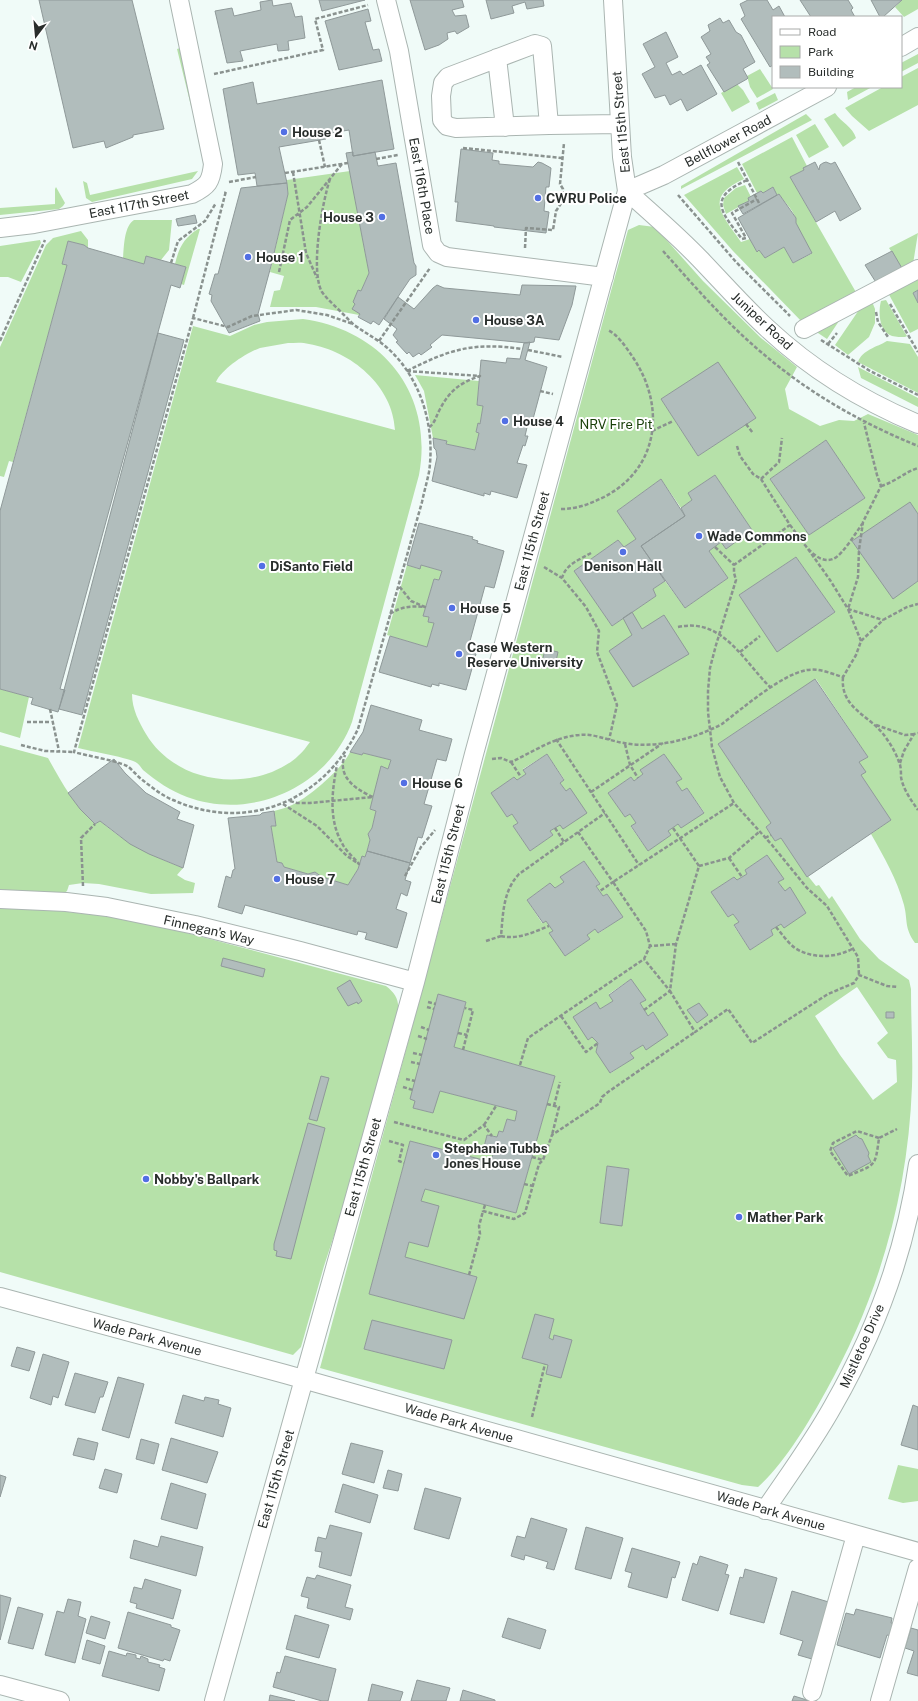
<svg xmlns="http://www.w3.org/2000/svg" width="918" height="1701" font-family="'Public Sans',sans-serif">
<rect width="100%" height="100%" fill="#f0fbf8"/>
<path fill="#b6e1a9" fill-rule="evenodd" d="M902,0H918V9L904,17L895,7Z
M180,48L194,105L191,106L177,49Z
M918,54V63L901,72V63Z
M918,68V105L869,131L852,116L845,108L883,87H901V77Z
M760,69L773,89L757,98L750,87L747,76Z
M737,84L743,90L750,102L732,112L721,93Z
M856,87H872L848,100L847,92Z
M775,93L778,100L759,110L756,103Z
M835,113C841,122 853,127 856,138L843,147L824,119Z
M806,114L812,120L681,189V186Z
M815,124L829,147L809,158L796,135Z
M792,137L807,166L804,170L790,177L857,294L803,323L733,251L684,195L737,167L744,179C703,197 722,215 741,242L750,239L757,252L759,250L765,258L784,247L793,263L811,254L796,223C797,213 784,202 779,194L777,195L773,187L763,193L761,191L757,193L742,164Z
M198,171L192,179L92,202L86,198L83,181L87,183L90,195Z
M350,171L369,273L361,291L358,290L355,304L360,314L359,315L316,307H270L274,291L280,290L284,276L270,272L288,194L287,180Z
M745,185L751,197L748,198L749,201L726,214L723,205L724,198L736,188Z
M56,187L65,203L63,206L59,209L0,215V208L55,204V189Z
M134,220H172L169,250L161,260L146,256L144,264L123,258C124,247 124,226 134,220Z
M639,225L655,227L703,281L761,338L797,367L785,389L789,409L820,426L839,420L854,421L868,414L918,435V514L910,503L852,541L893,598L918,581V943H915C904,927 908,921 904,905C897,879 884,857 871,834L891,820L861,775L859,762L868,757L816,679L718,744L771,823L766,827L775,841L781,838L807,877L808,876L816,886L819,885L829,899L832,896L860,939L879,959L909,980L911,989C911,1021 913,1054 912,1086C908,1195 879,1296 826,1391C809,1422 784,1464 758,1487L742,1485L320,1368L611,291L628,230ZM718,363L742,427L698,456L661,399ZM826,440L865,498L809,535L770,479ZM715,475L752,530L726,548L721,542L709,551L728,578L685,608L665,581L653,589L656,596L612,626L574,571L618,540L624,547L636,539L617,511L661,479L681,508L692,500L688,493ZM796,557L835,612L777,651L739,595ZM547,754L564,779L560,783L566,791L570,789L560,825L550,831L553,835L530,851L513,826L518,823L512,814L507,817L491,793L514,777L517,780L526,774L523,769ZM664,754L681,779L676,782L682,791L687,788L704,812L681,828L678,824L668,831L670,835L648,851L631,827L636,823L630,814L625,817L608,793L631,777L634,781L643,774L641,770ZM767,855L783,879L778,882L785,891L790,888L806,913L784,927L781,924L771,930L773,935L750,950L734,926L739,922L733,914L728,917L711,892L734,877L737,880L747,874L745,870ZM584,861L600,884L596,886L603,896L607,894L622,917L599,933L595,929L587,935L590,939L565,956L550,933L553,931L546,921L542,923L527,900L550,883L555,888L564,882L561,877ZM631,979L645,1000L640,1003L648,1016L653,1012L646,1050L643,1045L630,1053L633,1058L611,1073L596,1052L598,1043L592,1037L588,1040L596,1003L600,1009L613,1001L609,994ZM857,987L888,1033L877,1043L888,1058L896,1060L897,1082L873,1100L840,1055L815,1016ZM438,994L466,1002L454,1047L555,1076L516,1213L425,1189L421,1201L428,1247L409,1242L405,1257L464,1319L369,1294L410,1141L491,1162L493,1154L483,1151L487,1135L497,1137L499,1131L503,1132L507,1119L515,1121L517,1111L440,1091L432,1113L414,1108ZM607,1166L629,1169L622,1225L600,1223ZM372,1320L451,1340L444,1369L364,1349Z
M198,229H200L184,285L181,284L186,267L175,264C179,247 184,238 198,229Z
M81,231L88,240V248L84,245L68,241L62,263L67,265L13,462L9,461L4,477L0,476V347L46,245L53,238Z
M918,233L913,264L903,270L889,248Z
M40,240L41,243L21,282L8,277H0V246Z
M918,273V290L913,293L918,303V329L910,333L887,291Z
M871,299L875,309V323L869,337L848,355L835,345L863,304Z
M886,300L905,333L907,336L905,337C901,337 896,337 892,336C879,332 878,312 881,301Z
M847,309L827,339L812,329Z
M303,319C383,330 434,394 419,475L352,722C328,787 252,821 187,797C171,791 156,781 143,770C141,768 140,765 137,763C131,758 89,751 78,748L193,326L230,336L254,325L267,322ZM288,343C295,343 302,342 309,344C351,351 393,386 395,430L216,382C222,369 246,353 260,348C269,346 279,345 288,343ZM132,694L310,742C306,747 303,752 298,756C291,763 281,768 272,772C227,789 172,777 146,734C139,722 132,709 132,694Z
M887,341L910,344L918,357V393L858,362C862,350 877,347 887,341Z
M858,367L918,398V407L861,378Z
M415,375L479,381L477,405L483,406L480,424H478L476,432L479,433L475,450L446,444L447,441L433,438L424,391Z
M407,565L419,569L421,565L442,571L439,580L434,579L423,616L429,617L428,622L434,623L427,647L387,635Z
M0,689L29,697L20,738L0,732Z
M0,745L48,758C61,781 74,806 95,824L100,821C125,843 152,856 183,868L177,875L185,880L195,883L193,893L151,894L99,884L83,883L69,885L67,891L63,894L0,890Z
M350,752L362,755L363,753L391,760L388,769L381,767L370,809L376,811L372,828L368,834L370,840L365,857H362L358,869L348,885L322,877L315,872L308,874L284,867L282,863L277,862L271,826L276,825L274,811C280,809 286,808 292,805C308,798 343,768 350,752Z
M0,906H14L105,916L172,929L386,986C395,993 399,999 398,1010L346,1199L324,1266L301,1347L293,1355L0,1272Z
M898,1465L918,1469V1501L903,1503L888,1499Z"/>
<path fill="#b1bdbc" stroke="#8f9999" d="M39,0H132L164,129L133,135V137L106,148L104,141L73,148Z
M272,0L273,6L291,3L295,17L302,16L305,38L288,41L289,50L278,51L277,44L240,51L243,61L227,63L215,11L232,8L234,16L261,10L260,2Z
M319,0H365L322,11Z
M410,0H462L464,7L452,10L455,16L466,15L469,27L457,34L455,31L447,33L448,39L439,45L425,50Z
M486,0H543L544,6L527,9L525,2L512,6L514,13L491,19Z
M748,0H767L773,10L779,6L785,17H773V65L770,67L741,19L745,16L740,4Z
M800,0H848L853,8L851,10L855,17H811Z
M871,0H902L883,17H880Z
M368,9L371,21L365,22L373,50L379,49L382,61L339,70L325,21Z
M720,18L723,23L729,20L736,32L741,35L755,62L743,69L748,78L747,79L724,92L707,65L710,63L706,57L711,54L701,37L710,31L708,25Z
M666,32L678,57L666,63L672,75L680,71L683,75L701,65L717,94L687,111L681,99L670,105L665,95L655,98L642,74L655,67L643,44Z
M382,80L394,149L353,156L349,130L325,134L326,139L279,147L287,183L257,186L255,173L238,175L223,89L253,82L257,104Z
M461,149L493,153L492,160L499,161V164L533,167L538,162L542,163L551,168L549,187H546L544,211L549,212L546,233L494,227V226L456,221L458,202H455Z
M353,152V156L375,152L378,166L396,163L414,263L416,266V275L410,279L379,325L373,321L371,324L358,317L360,314L352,309L355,304L353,302L358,290L361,291L369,273L346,153Z
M815,162L819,170L820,165L823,163L826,162L831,164L835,162L861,209L840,221L835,211L816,222L790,177L804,170L803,168Z
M287,183L288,194L271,266L258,314L260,321L229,333L211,301L212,295L209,294L215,274H218L241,188Z
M773,187L777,195L743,214L738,206L749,201L748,198L761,191L763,193Z
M779,194L796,218V223L812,253L793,263L784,247L765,258L759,250L757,252L738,218Z
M195,215L197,223L178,226L176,219Z
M68,241L84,245L88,248L144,264L146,256L186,267L180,288L171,285L60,689L65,690L58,712L31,704L33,698L0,689V511L67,265L62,264Z
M892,251L903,270L877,284L865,265Z
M437,285L444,288L520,295L522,285L576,286L572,305L559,340L535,337L534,342L527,343L442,335L430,345L432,347L421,355L419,353L413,357L409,352L407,354L396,342L398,341L393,335L397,329L384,319L398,297L414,309L433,288Z
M918,290V303L913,293Z
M158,333L184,340L82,715L59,709Z
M530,342L525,360L547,367L533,419H529L525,436H528L525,446L523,445L517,463L527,465L517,498L491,491L490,495L484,493V496L432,481L437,457L436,450L434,448L433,438L447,441L446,444L475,450L479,433L476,432L478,423L480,424L483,406L477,405L481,360L506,363L507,358L520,359L524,343Z
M718,362L756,418L698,456L661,399Z
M826,440L865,498L809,535L770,479Z
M715,475L752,530L726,549L721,542L709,551L728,578L685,608L641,546L685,516L681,508L692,500L688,493Z
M661,479L685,516L641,546L665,581L653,589L656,596L612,626L574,571L618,540L624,547L636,539L617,511Z
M910,502L918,514V581L893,599L852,541Z
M419,523L473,537L472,539L478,541L477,543L504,551L494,588L485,586L467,652L476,654L466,690L439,683V686L432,684L431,687L379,672L390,636L427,647L434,623L428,622L429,617L423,616L434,579L439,580L442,571L421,565L420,569L407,565Z
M796,557L835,612L777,652L739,595Z
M632,612L642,629L664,615L689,654L633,687L609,651L632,635L623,618Z
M545,649L558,652L555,666L542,663Z
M815,679L868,757L859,762L866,772L861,775L891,820L807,877L781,838L775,841L771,835L766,827L771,823L718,744Z
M371,705L422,720L419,730L452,739L446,761L437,759L424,804L432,806L422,838L418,837L410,863L367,851L370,840L368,834L372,828L376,811L370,809L373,797L381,766L388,769L391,760L363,753L362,755L350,752L363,732Z
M547,754L564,780L560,783L566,791L570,788L587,813L563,829L560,825L550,831L553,835L530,851L513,826L518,823L512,814L507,817L491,793L514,777L517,780L526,774L523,770Z
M664,754L682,779L676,782L682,791L687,788L704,813L681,828L678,824L668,831L671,835L648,851L631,826L636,823L630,814L625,817L608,793L631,777L634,781L643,774L640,770Z
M114,759L125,773L146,793L180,812L177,819L194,825L183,868L149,854L130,844L100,821L95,824L80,809L68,793Z
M274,811L276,826H271L277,862L282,863L284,867L308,874L315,872L322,877L348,885L358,869L362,856L365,857L367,851L410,863L405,880L411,882L407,896L401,893L396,909L407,913L397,948L365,939L367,933L358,931L357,935L245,905L242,914L218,907L226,876L231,878L233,870L235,869L228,818L260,815L262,813Z
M767,855L784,879L778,882L785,891L790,887L806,913L784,928L781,924L771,930L773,935L750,950L734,925L739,922L733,914L728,917L711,892L734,877L737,880L747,874L745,870Z
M584,861L600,884L596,886L603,896L607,894L623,917L598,933L595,929L587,935L590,939L565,956L549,933L553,931L546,921L543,923L527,900L550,883L555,888L564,882L560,877Z
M223,958L265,969L263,977L221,966Z
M631,979L646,1000L640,1003L648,1016L653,1012L668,1035L646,1050L643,1045L630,1053L634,1058L610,1073L596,1052L598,1043L592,1037L588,1040L573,1017L596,1002L600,1009L613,1001L609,995Z
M350,980L362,1001L358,1004L357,1002L348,1006L337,988Z
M438,994L466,1002L454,1047L555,1076L516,1213L425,1189L421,1201L439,1206L428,1247L409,1242L405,1257L477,1277L464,1319L369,1294L410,1141L491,1162L493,1154L483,1151L487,1135L497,1137L499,1131L503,1132L507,1119L515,1121L517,1111L440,1091L433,1113L413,1108L415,1101L410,1099Z
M699,1003L708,1015L697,1023L687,1010Z
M886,1012H894V1018H886Z
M321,1076L329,1078L317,1121L309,1119Z
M308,1123L325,1128L291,1259L276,1256L277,1251L274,1250V1244Z
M856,1135L859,1138L862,1139L869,1153L868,1156L871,1162L849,1174L833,1148Z
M607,1166L629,1169L622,1226L600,1223Z
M535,1314L554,1319L549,1338L553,1340L554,1335L572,1340L561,1378L546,1374L548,1365L522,1358Z
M372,1320L452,1340L444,1369L364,1349Z
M17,1347L35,1352L29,1371L11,1366Z
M43,1354L69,1362L58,1398L53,1396L51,1405L30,1398Z
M75,1373L108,1382L103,1397H100L95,1413L65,1405Z
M118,1377L144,1384L129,1438L102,1430Z
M183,1395L204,1401L205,1397L219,1400L218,1404L231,1408L223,1437L175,1423Z
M913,1405L918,1407V1450L901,1445Z
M78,1438L98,1443L94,1460L73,1455Z
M171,1438L218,1452L207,1483L162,1470Z
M141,1439L159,1444L154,1464L136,1459Z
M351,1443L383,1451L374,1483L342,1474Z
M105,1469L122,1474L117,1493L99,1488Z
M388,1470L402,1474L398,1491L383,1488Z
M0,1475L6,1477L0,1497Z
M171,1483L206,1494L197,1529L161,1519Z
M343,1484L378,1495L370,1523L335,1512Z
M425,1488L461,1498L449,1539L414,1529Z
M531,1518L567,1529L554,1570L546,1568L548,1562L525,1555L524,1560L511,1556L517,1536L525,1538Z
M330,1525L362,1533L351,1576L319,1567L322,1552L315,1551L318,1537L326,1539Z
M586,1527L623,1538L611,1579L575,1569Z
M161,1536L203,1547L196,1576L130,1558L134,1540L158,1547Z
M632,1548L680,1562L675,1578L672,1577L667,1598L628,1587L632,1573L625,1571Z
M700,1556L728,1565L725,1574L729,1575L718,1611L682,1600L693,1563L697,1565Z
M745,1569L777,1578L764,1623L730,1614L740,1577L743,1578Z
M317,1575L351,1585L345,1607L353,1609L350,1620L307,1608L309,1598L301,1596L307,1577L315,1579Z
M145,1579L181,1590L173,1619L136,1608L137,1604L130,1602L134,1587L142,1589Z
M792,1591L832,1603L812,1659L798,1655L803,1641L780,1634Z
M0,1595L11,1598L0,1640Z
M68,1599L81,1602L78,1616L86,1619L75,1663L45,1655L57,1611L64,1613Z
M18,1607L43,1614L33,1649L8,1643Z
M856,1609L892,1618L891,1623L895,1624L892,1636L887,1635L880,1658L837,1645L846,1613L854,1615Z
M128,1612L171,1625V1627L180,1630L170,1661L164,1659L163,1661L118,1648Z
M295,1615L329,1625L319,1658L286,1649Z
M91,1616L110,1622L105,1639L86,1633Z
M508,1618L546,1630L540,1649L502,1637Z
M911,1628L918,1630V1676L907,1673L914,1651L905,1648Z
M87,1640L105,1646L100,1664L82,1659Z
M109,1651L126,1656L127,1653L136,1655V1658L140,1659L141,1656L148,1659V1662L160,1665L159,1667L165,1669L159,1691L102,1676Z
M285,1656L336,1669L328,1701H322L273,1687L277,1672L280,1673Z
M417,1680L450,1688L446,1701H411Z
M372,1684L403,1692L400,1701H368Z
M463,1690L495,1700V1701H460Z
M270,1695L295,1701H269Z
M794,1696L810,1701H792Z"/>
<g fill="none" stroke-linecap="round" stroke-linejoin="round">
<defs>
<path id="minor" d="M386,0L399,51L432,245L438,253L447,257L604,277
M901,47L918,37
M497,58L505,127
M827,87L664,175L627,191C652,214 677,235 700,259C723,283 744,307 768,329C812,370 863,401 918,424
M549,125L456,128L447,126L442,120L441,96L443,83L448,77L535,44L542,46L549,125L620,124
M0,228L34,224L192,194C208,186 211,182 213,164L179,0
M804,329L918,269
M0,899L66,902L107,907L195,925L300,951L415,982
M0,1297L285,1374L918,1552
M765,1510C788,1476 813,1442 833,1406C876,1331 906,1249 918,1164
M0,1685L60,1701
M812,1692L856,1535
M214,1701L415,982L474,754L627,191L622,157L613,0
M880,1701L918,1568"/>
</defs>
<use href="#minor" stroke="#aab5b1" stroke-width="20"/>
<path stroke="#8a928f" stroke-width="2.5" stroke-dasharray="4 2" stroke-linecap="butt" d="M214,74L323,50L315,19L368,5
M319,140L325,167
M463,148L562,158
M376,159L398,155
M738,162L760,205
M293,172L306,253L317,278
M285,173L348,163
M330,179C322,203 310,271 322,292C327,299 333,304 339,310C344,315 349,320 354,325C363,331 371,336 380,342C419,371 436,424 429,472C427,482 424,492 422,502L358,729C324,801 247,833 173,800C161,795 150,786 140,778C136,775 131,768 127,766C114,760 88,756 74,752L193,318L228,327L252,316L296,310L327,315L353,324
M747,180C707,198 721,212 742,239L746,238L732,213L757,199
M229,182L256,177
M678,195L736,262L790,316
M525,248L526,228L553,230L556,211L562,202L563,189L560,184L564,143
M663,251C696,288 729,326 767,357C812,395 864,424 918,446
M171,263L178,241L205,221L216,203
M279,272L290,220L307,207L342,164
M890,304L918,352
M876,312L878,322L888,337
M193,318L226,191L225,193
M821,340L870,371L918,395
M0,341L45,240
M379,341L430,268
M828,344L837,333
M528,350L563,357
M407,371L480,376C460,383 450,390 440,409C436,416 435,424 428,428
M407,371C450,349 474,342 522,349
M540,391L553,394
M746,424L753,433
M652,431L673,421
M737,446L740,456L753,474L761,479L790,525L734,565V573L736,580L716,645L710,668L708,691V712L712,747L720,777L734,803L772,845L807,888L827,906L858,957L859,975
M761,479L779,462L782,438
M881,486C895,482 905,472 918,468
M561,509C577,509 590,504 604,497C660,468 666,405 632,356C626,347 617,334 608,330
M790,525C799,536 815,566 833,559C843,555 856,532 863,523
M715,547L734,565
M808,549L830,580L848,609L883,620
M591,553C579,560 566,564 562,578L586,607L599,631L597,652L617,705L609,740
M544,567L562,578
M390,614C402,606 411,606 425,607L411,601L399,586
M678,627C723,617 744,662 771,688
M861,641L848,609L858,577L859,550L863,522L881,486L877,475L864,423
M740,652L760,636
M843,677C840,708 869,715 884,735C890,743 896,753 899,762C901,766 901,772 901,777C903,789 911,800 918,810
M50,709L59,751
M27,722H51
M876,725L905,735L914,734
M556,739L639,865
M625,744L630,765L638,778
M21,745L45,751L74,752
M492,759L501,758L511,762C533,752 554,737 579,735C594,733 609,741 624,743C656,749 694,739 722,724C743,708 782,674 807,670C820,668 832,674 843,677L856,655L861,641L883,620L907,607L918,604
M511,762L521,777
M900,763L904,751L914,734L918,733
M591,792L663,743
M290,801L297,803H310L373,797C361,792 344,782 343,767C342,763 344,758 345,755
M283,804L317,826L347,856L359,864C354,858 347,852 343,845C328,820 332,791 337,765
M555,828L564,842
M673,828L699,866L676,944L670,991L695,1032L728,1009L752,1043L828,994L854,983L859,975L887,986L898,987
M578,832L613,882L600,891
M765,838L771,835
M729,858L742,877
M699,866L729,858L759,832
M405,876L421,847L435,830
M83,886L81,838L95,824
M776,927C782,934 788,943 795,948C812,959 835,958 852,949
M501,936C518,940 534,932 549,926
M486,941L501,936C503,914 503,891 519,874L605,813
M676,944L650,946L646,931L613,882L734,803
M428,1002L436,1004
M427,1007L434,1009
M644,1010L670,991L644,959
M561,1016L586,1052L598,1043
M421,1027L429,1030
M458,1033L467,1035
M418,1036L427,1039
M463,1050L473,1010L465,1008
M413,1053L422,1055
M411,1062L420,1064
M520,1065L528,1038L644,959L650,946
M406,1079L415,1081
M403,1087L413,1090
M547,1104L559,1107L552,1135
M554,1106L560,1082
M394,1122L464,1140L484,1125L492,1136
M484,1125L496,1106
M879,1138L857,1131L833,1143L830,1151L848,1176C875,1164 875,1169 879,1138L897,1129
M389,1141L403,1145L399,1161L404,1163
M532,1157L543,1160
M524,1184L533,1186
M485,1205L483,1211L514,1219L525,1213L539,1164L543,1160L552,1135L600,1103L602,1097L608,1092L695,1032
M469,1275L480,1234L479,1226L483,1211
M532,1417L545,1364"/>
<use href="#minor" stroke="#fff" stroke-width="18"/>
</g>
<g fill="#526fe4" stroke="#fff" stroke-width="1.5">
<circle cx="284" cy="132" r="4"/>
<circle cx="538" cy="198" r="4"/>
<circle cx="382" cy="217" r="4"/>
<circle cx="248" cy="257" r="4"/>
<circle cx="476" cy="320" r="4"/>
<circle cx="505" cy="421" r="4"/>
<circle cx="699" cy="536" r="4"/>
<circle cx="623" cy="552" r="4"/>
<circle cx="262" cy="566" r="4"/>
<circle cx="452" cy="608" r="4"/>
<circle cx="459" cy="654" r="4"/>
<circle cx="404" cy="783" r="4"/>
<circle cx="277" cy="879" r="4"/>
<circle cx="436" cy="1155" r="4"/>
<circle cx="146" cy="1179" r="4"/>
<circle cx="739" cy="1217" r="4"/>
</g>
<g text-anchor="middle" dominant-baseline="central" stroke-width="4" stroke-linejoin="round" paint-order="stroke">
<g font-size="13" fill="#282d2b" stroke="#fff">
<text transform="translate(621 122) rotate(-95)">East 115th Street</text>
<text transform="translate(728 141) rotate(-28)">Bellflower Road</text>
<text transform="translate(422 186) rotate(80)">East 116th Place</text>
<text transform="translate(139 204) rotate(-11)">East 117th Street</text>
<text transform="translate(762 321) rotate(43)">Juniper Road</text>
<text transform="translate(532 541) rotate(-75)">East 115th Street</text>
<text transform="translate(448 854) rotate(-76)">East 115th Street</text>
<text transform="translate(209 930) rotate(13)">Finnegan's Way</text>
<text transform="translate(363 1167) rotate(-74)">East 115th Street</text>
<text transform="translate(147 1337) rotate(15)">Wade Park Avenue</text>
<text transform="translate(862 1346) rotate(-66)">Mistletoe Drive</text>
<text transform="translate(459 1423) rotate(16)">Wade Park Avenue</text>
<text transform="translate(276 1479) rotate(-74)">East 115th Street</text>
<text transform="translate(771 1511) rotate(16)">Wade Park Avenue</text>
</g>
<g font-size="13" font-weight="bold" fill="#282d2b" stroke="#fff" text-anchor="start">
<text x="292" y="132">House 2</text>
<text x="546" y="198">CWRU Police</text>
<text x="374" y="217" text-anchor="end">House 3</text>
<text x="256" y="257">House 1</text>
<text x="484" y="320">House 3A</text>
<text x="513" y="421">House 4</text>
<text x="707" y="536">Wade Commons</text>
<text x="270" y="566">DiSanto Field</text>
<text x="623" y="566" text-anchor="middle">Denison Hall</text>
<text x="460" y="608">House 5</text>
<text x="467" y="647">Case Western<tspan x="467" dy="15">Reserve University</tspan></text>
<text x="412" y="783">House 6</text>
<text x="285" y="879">House 7</text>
<text x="444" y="1148">Stephanie Tubbs<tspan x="444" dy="15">Jones House</tspan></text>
<text x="154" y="1179">Nobby's Ballpark</text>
<text x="747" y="1217">Mather Park</text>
</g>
<g font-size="13" fill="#194009" stroke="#fff">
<text x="616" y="424">NRV Fire Pit</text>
</g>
</g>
<rect x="772" y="16" width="130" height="72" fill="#ffffff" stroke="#a9abaa"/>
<rect x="780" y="29" width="20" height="6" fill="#ffffff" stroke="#a9abaa"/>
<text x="808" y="36" font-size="12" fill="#282d2b">Road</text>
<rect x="780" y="46" width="20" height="12" fill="#b6e1a9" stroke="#a9abaa"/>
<text x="808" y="56" font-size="12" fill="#282d2b">Park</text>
<rect x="780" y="66" width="20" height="12" fill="#b1bdbc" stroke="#a9abaa"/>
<text x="808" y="76" font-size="12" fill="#282d2b">Building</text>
<g transform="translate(36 36) rotate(196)" stroke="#ffffff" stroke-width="3" paint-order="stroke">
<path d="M0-3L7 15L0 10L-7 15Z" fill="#282d2b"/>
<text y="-6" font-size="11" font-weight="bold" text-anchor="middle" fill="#282d2b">N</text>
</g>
</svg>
